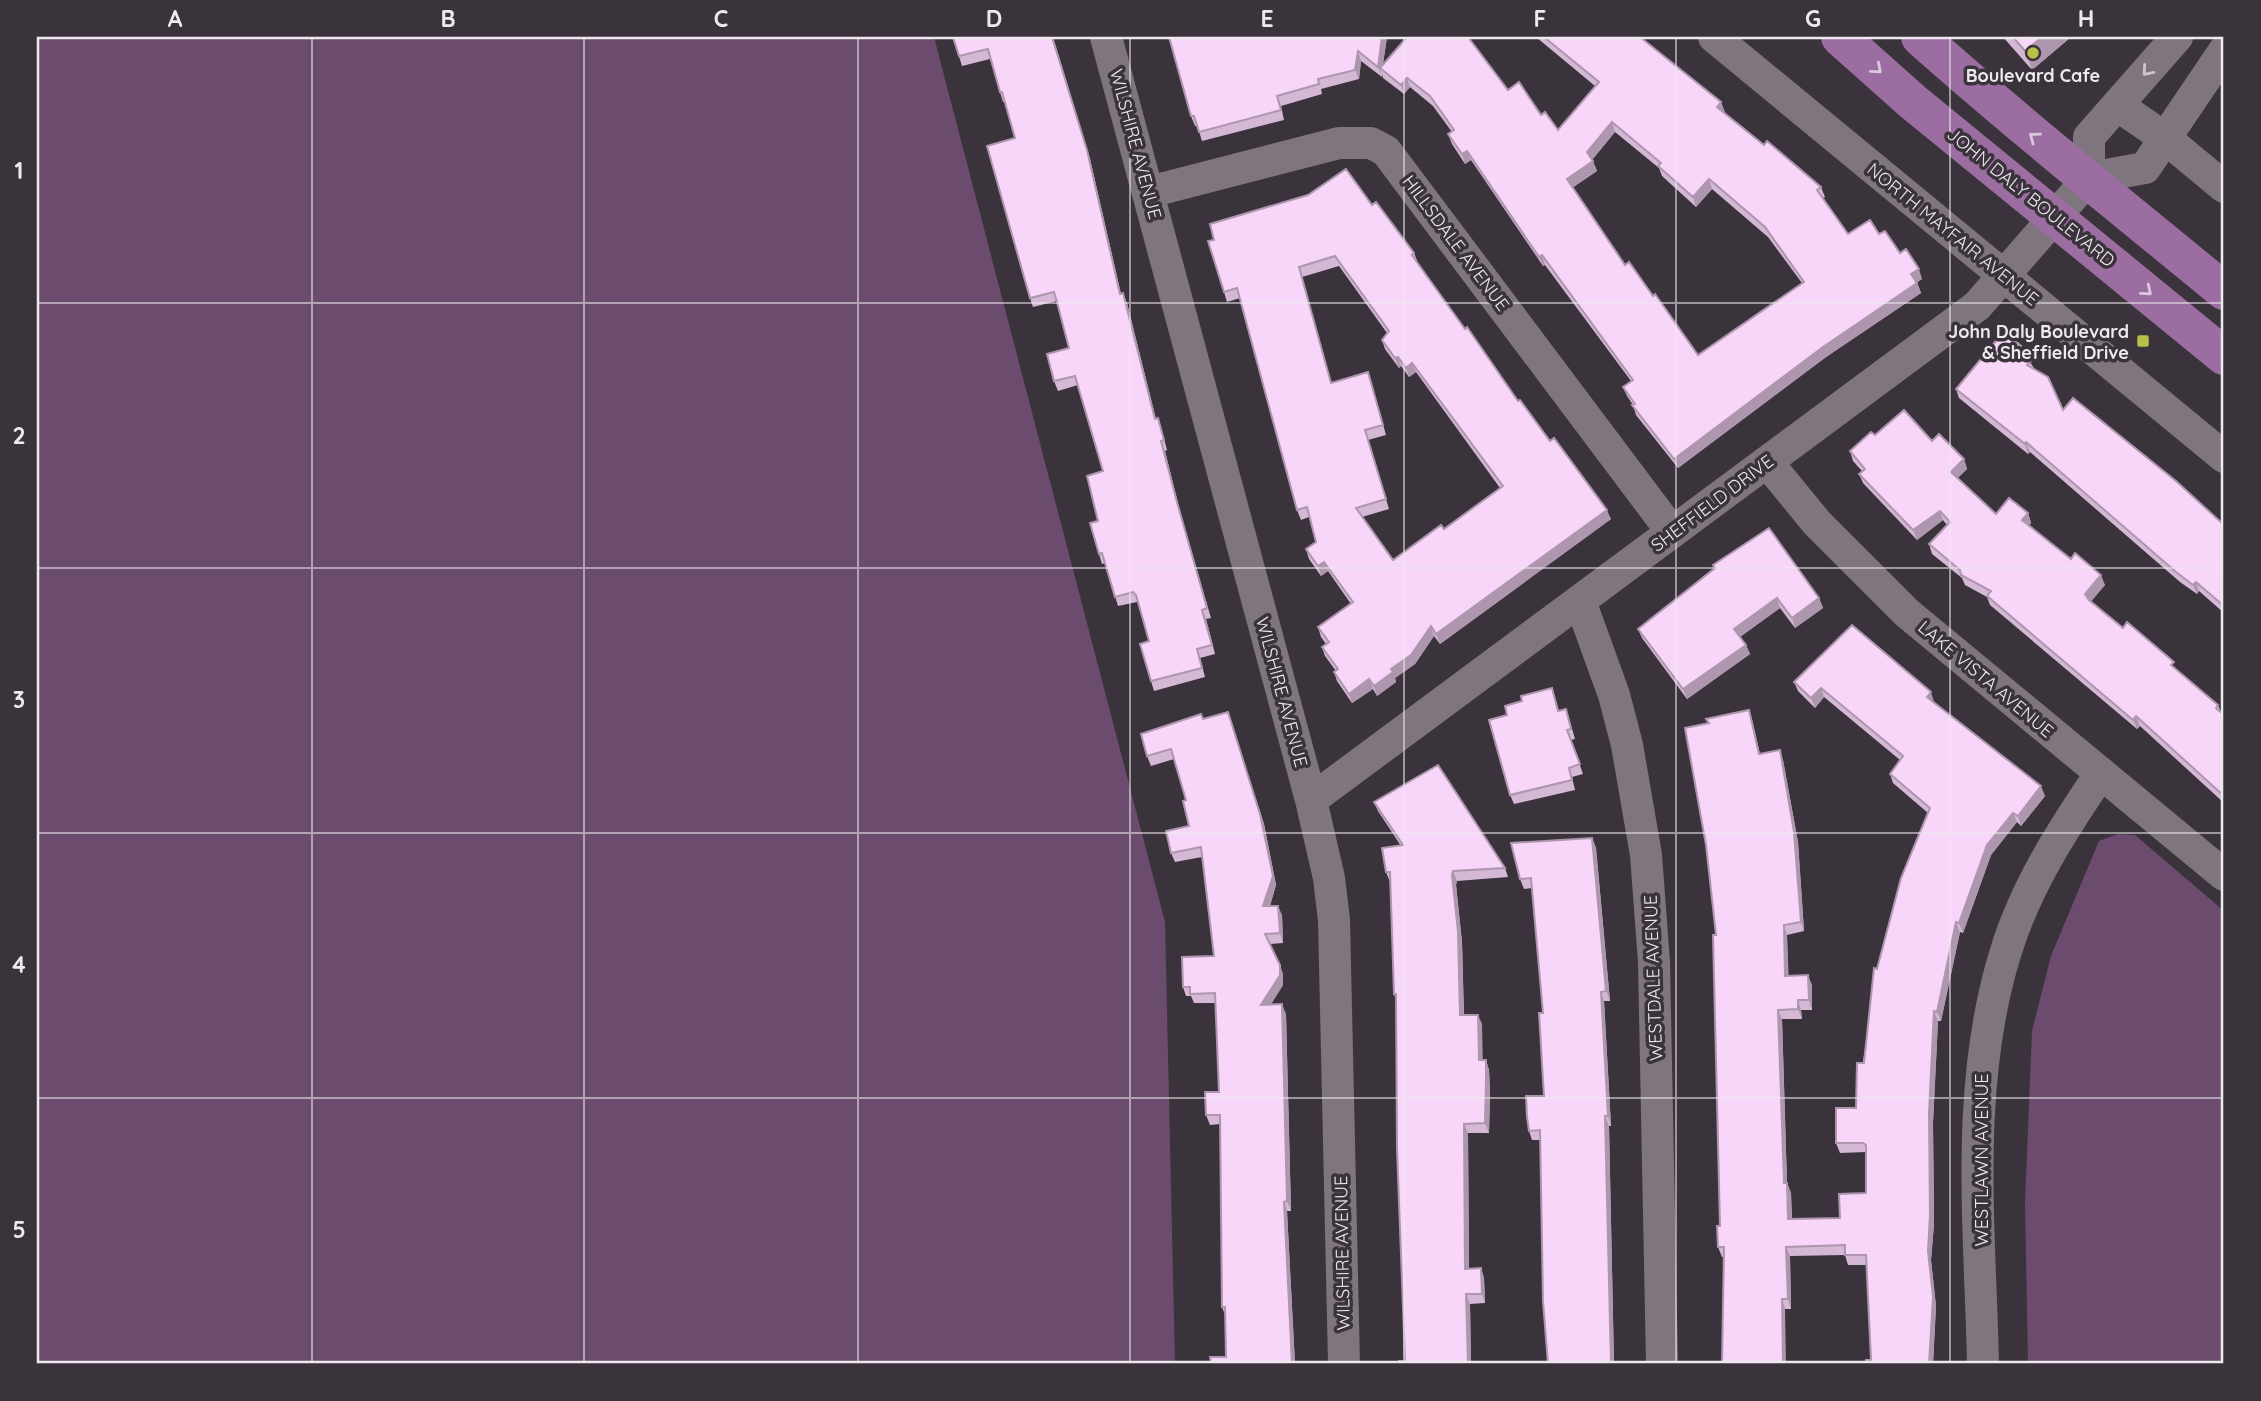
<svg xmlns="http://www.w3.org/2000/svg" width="2261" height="1401" font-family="Quicksand,sans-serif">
<rect width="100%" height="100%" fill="#3a333b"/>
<path fill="#6c4c6e" d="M37,37H934L1165,922L1175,1364H37Z
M2118,834L2135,835L2224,911V1364H2028L2025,1202L2032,1031L2051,956L2099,841Z"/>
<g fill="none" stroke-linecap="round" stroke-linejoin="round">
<path stroke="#7e757f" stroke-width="32" d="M1106,37L1311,800L1329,878L1334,920L1344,1364
M1714,37L2224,457
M2117,105L2165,138L2224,187
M2089,178L2145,168L2224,51
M2089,178V137L2177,37
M1149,192L1339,143H1371L1386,151L1672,532
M1767,462L1817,523L1907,613L2224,875
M1580,601L1614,695L1627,745L1646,855L1654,962L1662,1364
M1311,800L1977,306L2089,178
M1983,1364C1980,1226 1964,1085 2006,951C2026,886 2063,829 2101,773"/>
<path stroke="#9c6da1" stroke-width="38" d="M1840,37L1913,102L2224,356
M1920,37C2019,125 2122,207 2224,291"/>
</g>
<path fill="#d4b8d6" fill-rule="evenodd" d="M953,37H1053L1090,159L1121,294L1127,303L1156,419L1161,428L1167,450L1165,451L1180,512L1211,618L1206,619L1215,654L1200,658L1205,677L1154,691L1151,681L1149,641L1139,603L1137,602L1118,606L1105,563L1102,564L1099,554L1098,521L1103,471L1078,385L1058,391L1054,381L1069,348L1057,301L1033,307L1030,298L1015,138L1005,102H1003L1000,92L990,59L962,66Z
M1387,37L1383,64L1508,90L1558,130L1595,86L1536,37H1640L1721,102L1724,112L1764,145L1821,187L1825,197L1823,198L1848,234H1879L1900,253L1922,279L1917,282L1921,293L1826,357L1678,468L1636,415L1633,405L1627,396L1623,387L1631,381L1545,265L1543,266L1471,160L1465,164L1452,144L1448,134L1452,132L1433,106L1410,87L1404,94L1383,78L1382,74V77L1361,61L1359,79L1321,89L1322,94L1281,106L1284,120L1202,141L1197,125L1195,126L1191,116ZM1615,132L1659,168L1662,176L1696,207L1712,189L1768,237L1802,283L1698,355L1653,296L1625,265L1572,188L1597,171L1592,160Z
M2003,37H2071L2032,70Z
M1372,205L1414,253L1418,263L1429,279L1518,401L1611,519L1440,644L1434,636L1415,664L1395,678L1396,682L1377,696L1373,689L1352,703L1337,681L1334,672L1336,671L1325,656L1322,647L1326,644L1321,637L1318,627L1351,604L1328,571L1321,576L1309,559L1306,549L1316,542L1309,517L1301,520L1297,510L1240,298L1227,302L1224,292ZM1339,266L1387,333L1382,340L1385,349L1399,368L1401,366L1409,377L1416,372L1500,488L1444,529L1393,560L1362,517L1389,509L1368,440L1386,435L1371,382L1368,372L1331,383L1302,277Z
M2025,355L2063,410L2224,525V613L2199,591L2197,594L2180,582L2030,452L2028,454L1959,398L1956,389Z
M1875,435L1932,441L1964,459L1967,469L1957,478L1996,514L2028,513L2031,523L2029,525L2071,559L2105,585L2091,601L2218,705L2221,712L2224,715V803L2140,726L2137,729L1990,605L1987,597L1965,585L1962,578L1932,554L1929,544L1947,525L1943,520L1917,540L1863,483L1859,474L1862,471L1853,461L1850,451Z
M1713,565L1819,598L1823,608L1795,628L1780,608L1740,637L1746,645L1750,654L1687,699L1642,638L1638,629L1714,569Z
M1794,682L1934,702L2045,796L2021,826L2017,822L1991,855L1963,933L1960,932L1941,1021H1938L1933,1123L1934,1224L1931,1260L1936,1306L1933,1364H1866L1871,1360L1867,1265H1848L1845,1255L1790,1256L1791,1309H1785L1724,1257H1722L1718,1247L1720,1226L1716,935L1708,723L1706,719L1749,710L1752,720L1760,754L1783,760L1798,842L1804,931L1787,935L1788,975L1812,985V1010H1801L1802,1019H1782L1787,1183L1791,1193L1792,1219L1840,1218L1866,1193V1152L1840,1153L1836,1143L1856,1108L1877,969L1928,813L1893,783L1890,774L1900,760L1824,697L1815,708L1798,691Z
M1552,688L1559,711L1566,709L1569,718L1575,739L1571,740L1583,774L1572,777L1575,790L1514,804L1510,795L1507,715L1522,701Z
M1203,719L1231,722L1264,824L1276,885L1270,906L1282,915L1283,943L1270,944L1283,974V985L1271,1004L1286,1014L1291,1211H1287L1295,1364H1211L1226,1357L1225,1315L1222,1307L1220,1124L1210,1125L1206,1115L1219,1092L1216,1003H1194L1191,996H1186L1183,987L1214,956L1202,857L1175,862L1171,853L1189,826L1186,800L1174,759L1151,766L1147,756Z
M1374,802L1505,868L1508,877L1457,881L1456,885L1462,942L1464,1015L1482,1024V1060H1486L1489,1070L1490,1091L1489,1133H1468L1469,1269L1481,1268L1484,1278L1485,1303L1470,1304L1471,1364H1399L1405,1361L1396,1001L1394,994L1390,882L1386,872L1401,846L1378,811Z
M1592,838L1596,848L1610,1001H1604L1611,1126H1609L1614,1364H1548L1540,1140H1532L1529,1131L1544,1096L1543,1013L1532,888L1524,889L1520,879Z"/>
<path fill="#ad96ae" d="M1052,37L1090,159L1123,304L1120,294Z
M1382,37H1387L1382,70L1380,68L1382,77L1378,67Z
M2042,37H2071L2032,70L2025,51Z
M1358,51L1361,61L1359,79L1355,70Z
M1407,78L1410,87L1404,94L1401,85Z
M1721,102L1725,112L1721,116L1717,107Z
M1612,122L1615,132L1590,162L1587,152Z
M1467,151L1471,160L1465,164L1462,154Z
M1593,161L1597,171L1570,189L1567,179Z
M1709,179L1712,189L1696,207L1693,197Z
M1542,255L1545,265L1543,266L1539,257Z
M1919,269L1922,279L1915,284L1911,274Z
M1917,283L1921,293L1826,357L1678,468L1674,459L1823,347Z
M1123,293L1127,303L1158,429L1155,419Z
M2021,346L2025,355L2018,350Z
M1398,357L1401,366L1399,368L1395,358Z
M1412,363L1416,372L1409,377L1406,368Z
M1161,441L1165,451L1180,512L1211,618L1177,502Z
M2026,442L2030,452L2028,454L2025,444Z
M1964,459L1967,469L1954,482L1951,472Z
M1607,510L1611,519L1440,644L1436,634Z
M1940,511L1943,520L1917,540L1913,530Z
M2028,513L2031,523L2026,529L2022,520Z
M1324,562L1328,571L1321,576L1318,566Z
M2101,575L2105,585L2089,604L2085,594Z
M2196,582L2199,591L2197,594L2193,585Z
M1777,598L1780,608L1738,638L1734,629Z
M1819,598L1823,608L1795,628L1792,618Z
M1202,610L1206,619L1215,654L1212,645Z
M1431,626L1434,636L1415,664L1395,678L1396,682L1377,696L1374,686Z
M1746,645L1750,654L1687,699L1683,689Z
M1369,679L1373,689L1352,703L1349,694Z
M1821,688L1824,697L1815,708L1811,698Z
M1931,692L1934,702L1927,697Z
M1749,710L1752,720L1762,764L1759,754Z
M2136,716L2140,726L2137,729L2133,720Z
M1231,722L1264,824L1276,885L1267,916L1263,906Z
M1780,750L1783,760L1798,842L1804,931L1801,922Z
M2041,786L2045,796L2021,826L2018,816Z
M2013,813L2017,822L1991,855L1963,933L1959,923L1987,845Z
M1592,838L1596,848L1610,1001L1606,991Z
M1453,871L1457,881L1456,885L1462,942L1464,1025L1460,1015L1452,875Z
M1278,906L1282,915L1283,943L1280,933Z
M1956,922L1960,932L1941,1021L1937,1012Z
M1784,925L1787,935L1789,985L1785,976Z
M1280,965L1283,974V985L1265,1014L1261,1005Z
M1808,975L1812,985V1010L1809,1000Z
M1601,992L1604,1001L1611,1126L1608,1116Z
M1798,1000L1801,1010L1802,1019L1798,1009Z
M1282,1004L1286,1014L1291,1211L1287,1201Z
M1778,1010L1782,1019L1787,1183L1791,1193L1792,1229L1788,1219L1784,1183Z
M1934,1011L1938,1021L1933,1123L1934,1224L1931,1260L1936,1306L1933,1364H1929L1928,1251L1929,1113Z
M1478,1015L1482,1024L1483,1070L1479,1060Z
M1486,1060L1489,1070L1490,1091L1489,1133L1485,1123Z
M1605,1116L1609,1126L1614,1364H1611Z
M1464,1124L1468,1133L1469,1278L1465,1269Z
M1284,1202L1287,1211L1295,1364H1292Z
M1786,1247L1790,1256L1791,1309L1788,1299Z
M1481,1268L1484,1278L1485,1303L1482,1294Z
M1466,1294L1470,1304L1471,1364H1468Z
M1782,1299L1785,1309L1786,1364H1783Z"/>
<path fill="#f7d6f9" stroke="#ad96ae" stroke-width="2" fill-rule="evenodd" d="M953,37H1052L1087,150L1120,294L1123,293L1155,419L1158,418L1164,440L1161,441L1177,502L1207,608L1202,610L1212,645L1197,649L1202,668L1151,681L1140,644L1149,641L1136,595L1133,592L1115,597L1102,553L1099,554L1090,523L1098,521L1087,476L1103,471L1075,376L1054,381L1047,354L1069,348L1057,302L1054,292L1030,298L987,146L1015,138L1002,92H1000L988,49L959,56Z
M1169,37H1382L1378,67L1358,51L1355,70L1318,79L1319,84L1277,96L1281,110L1199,132L1194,116H1191Z
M1407,37H1468L1508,90L1519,82L1541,115L1545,112L1558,130L1599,82L1544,37H1640L1721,102L1717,107L1764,145L1767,141L1821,187L1817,190L1848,234L1870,220L1879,234L1885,231L1900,253L1906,249L1919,269L1911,274L1917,283L1823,347L1674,459L1632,405L1635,404L1623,387L1633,380L1542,255L1539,257L1467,151L1462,154L1448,134L1454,130L1430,96L1407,78L1401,85L1380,68ZM1612,122L1661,163L1658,166L1693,197L1709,179L1765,227L1804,282L1698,355L1655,294L1653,296L1629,262L1625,265L1567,179L1593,161L1587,152Z
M2013,37H2042L2025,51Z
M1346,169L1372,205L1376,202L1414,253L1412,255L1429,279L1465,329L1467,327L1518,401L1520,400L1550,441L1554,438L1607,510L1436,634L1431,626L1411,655L1391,669L1393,672L1374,686L1369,679L1349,694L1334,672L1338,669L1322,647L1329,642L1318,627L1353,602L1324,562L1318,566L1306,549L1316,542L1307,507L1297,510L1237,288L1224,292L1208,241L1214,240L1210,224L1308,195ZM1335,256L1389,331L1382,340L1395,358L1398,357L1406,368L1412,363L1503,486L1444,529L1441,525L1393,560L1356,508L1386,499L1365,430L1383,425L1368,372L1331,383L1299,267Z
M2004,331L2021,346L2018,350L2031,361L2027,365L2048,377L2063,410L2073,398L2176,481L2224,525V606L2196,582L2193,585L2176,572L2026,442L2025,444L1956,389Z
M1904,410L1932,441L1939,434L1964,459L1951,472L1996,514L2009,498L2028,513L2022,520L2071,559L2075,553L2101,575L2085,594L2089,600L2123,628L2127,622L2174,662L2171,665L2218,705L2216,708L2224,715V796L2136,716L2133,720L1987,596L1991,591L1961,575L1960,570L1929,544L1950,522L1940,511L1913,530L1859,474L1865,469L1850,451L1871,432L1875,435Z
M1769,528L1819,598L1792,618L1777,598L1734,629L1746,645L1683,689L1638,629L1715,568L1713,565Z
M1852,625L1931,692L1927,697L2041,786L2018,816L2013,813L1987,845L1959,923L1956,922L1937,1012L1934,1011L1929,1113L1930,1215L1928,1251L1933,1297L1929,1364H1866V1360H1871L1866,1255H1845V1245L1786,1247L1788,1299H1782L1783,1364H1722L1724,1247H1718L1717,1226H1720L1713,935H1716L1706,845L1685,728L1709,723L1706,719L1749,710L1759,754L1780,750L1794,832L1801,922L1784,925L1785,976L1808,975L1809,1000H1798V1009L1778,1010L1784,1183H1787L1788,1219L1840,1218L1839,1194L1866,1193V1145L1863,1143H1836V1108H1856L1857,1063H1864L1874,968L1877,969L1901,878L1930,808L1890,774L1903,756L1821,688L1811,698L1794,682Z
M1552,688L1558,711L1566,709L1571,729L1567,730L1580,764L1569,768L1572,780L1510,795L1489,720L1507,715L1505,706L1522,701L1521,696Z
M1228,712L1260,814L1273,876L1263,906H1278L1280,933L1265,934L1280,965V975L1261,1005L1282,1004L1287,1201L1284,1202L1292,1364H1211L1210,1357H1226L1225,1307H1222L1220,1115H1206L1205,1092H1219L1215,993L1190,994V987H1183L1182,957L1214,956L1201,847L1171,853L1166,831L1189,826L1183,801L1186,800L1171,749L1147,756L1141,734L1201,714L1203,719Z
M1438,765L1505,868L1453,871L1452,875L1458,932L1460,1015H1478L1479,1060H1486V1081L1485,1123L1464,1124L1465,1269L1481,1268L1482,1294H1466L1468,1364H1399V1361H1405L1397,1149L1396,994H1394L1390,872H1386L1382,848L1403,845L1374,802Z
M1592,838L1606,991L1601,992L1608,1116H1605L1611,1364H1548L1543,1301L1540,1130L1529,1131L1527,1117L1526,1096H1544L1539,1013H1543L1531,878L1520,879L1511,843Z"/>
<defs><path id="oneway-chevron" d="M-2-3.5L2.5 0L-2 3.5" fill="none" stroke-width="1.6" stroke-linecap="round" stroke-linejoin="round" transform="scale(1.75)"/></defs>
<g stroke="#dacadc">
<use href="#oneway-chevron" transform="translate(1877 69) rotate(41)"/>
<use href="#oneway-chevron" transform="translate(2034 137) rotate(-143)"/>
<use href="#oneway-chevron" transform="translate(2147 291) rotate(40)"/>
</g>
<use stroke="#ccc6cd" href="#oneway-chevron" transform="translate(2147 71) rotate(131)"/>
<path fill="none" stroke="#eee9ef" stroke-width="2" stroke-opacity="0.55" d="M312,37V1364M584,37V1364M858,37V1364M1130,37V1364M1404,37V1364M1676,37V1364M1950,37V1364M37,303H2224M37,568H2224M37,833H2224M37,1098H2224"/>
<g fill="#b7c148" stroke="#3a333b" stroke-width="2.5">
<circle cx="2033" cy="53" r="7"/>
<rect x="2136" y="334" width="14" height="14" rx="3.5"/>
</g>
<g text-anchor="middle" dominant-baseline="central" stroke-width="7" stroke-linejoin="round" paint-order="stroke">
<g font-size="18" font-weight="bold" fill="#eee9ef" stroke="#3a333b">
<text x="2033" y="75">Boulevard Cafe</text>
<text x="2129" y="331" text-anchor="end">John Daly Boulevard<tspan x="2129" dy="21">&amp; Sheffield Drive</tspan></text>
</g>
<g font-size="18" fill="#eee9ef" stroke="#3a333b">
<text transform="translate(1136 144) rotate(75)">WILSHIRE AVENUE</text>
<text transform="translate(2031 197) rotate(39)">JOHN DALY BOULEVARD</text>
<text transform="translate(1953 234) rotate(39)">NORTH MAYFAIR AVENUE</text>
<text transform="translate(1456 243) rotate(53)">HILLSDALE AVENUE</text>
<text transform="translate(1712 503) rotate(-37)">SHEFFIELD DRIVE</text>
<text transform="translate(1986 679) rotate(40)">LAKE VISTA AVENUE</text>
<text transform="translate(1282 692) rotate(75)">WILSHIRE AVENUE</text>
<text transform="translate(1653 978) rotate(-92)">WESTDALE AVENUE</text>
<text transform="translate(1981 1160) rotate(-90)">WESTLAWN AVENUE</text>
<text transform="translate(1342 1253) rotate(-91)">WILSHIRE AVENUE</text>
</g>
</g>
<rect width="2261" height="1401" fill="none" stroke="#3a333b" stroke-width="77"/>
<rect x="38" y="38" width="2184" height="1324" fill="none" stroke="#eee9ef" stroke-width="2.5"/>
<g font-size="23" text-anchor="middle" font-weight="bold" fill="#eee9ef">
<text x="175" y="27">A</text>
<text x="448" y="27">B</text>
<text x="721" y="27">C</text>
<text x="994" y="27">D</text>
<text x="1267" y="27">E</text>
<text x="1540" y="27">F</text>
<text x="1813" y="27">G</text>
<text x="2086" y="27">H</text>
<text x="19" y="179">1</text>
<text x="19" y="444">2</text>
<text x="19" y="708">3</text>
<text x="19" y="973">4</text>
<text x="19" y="1238">5</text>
</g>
</svg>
